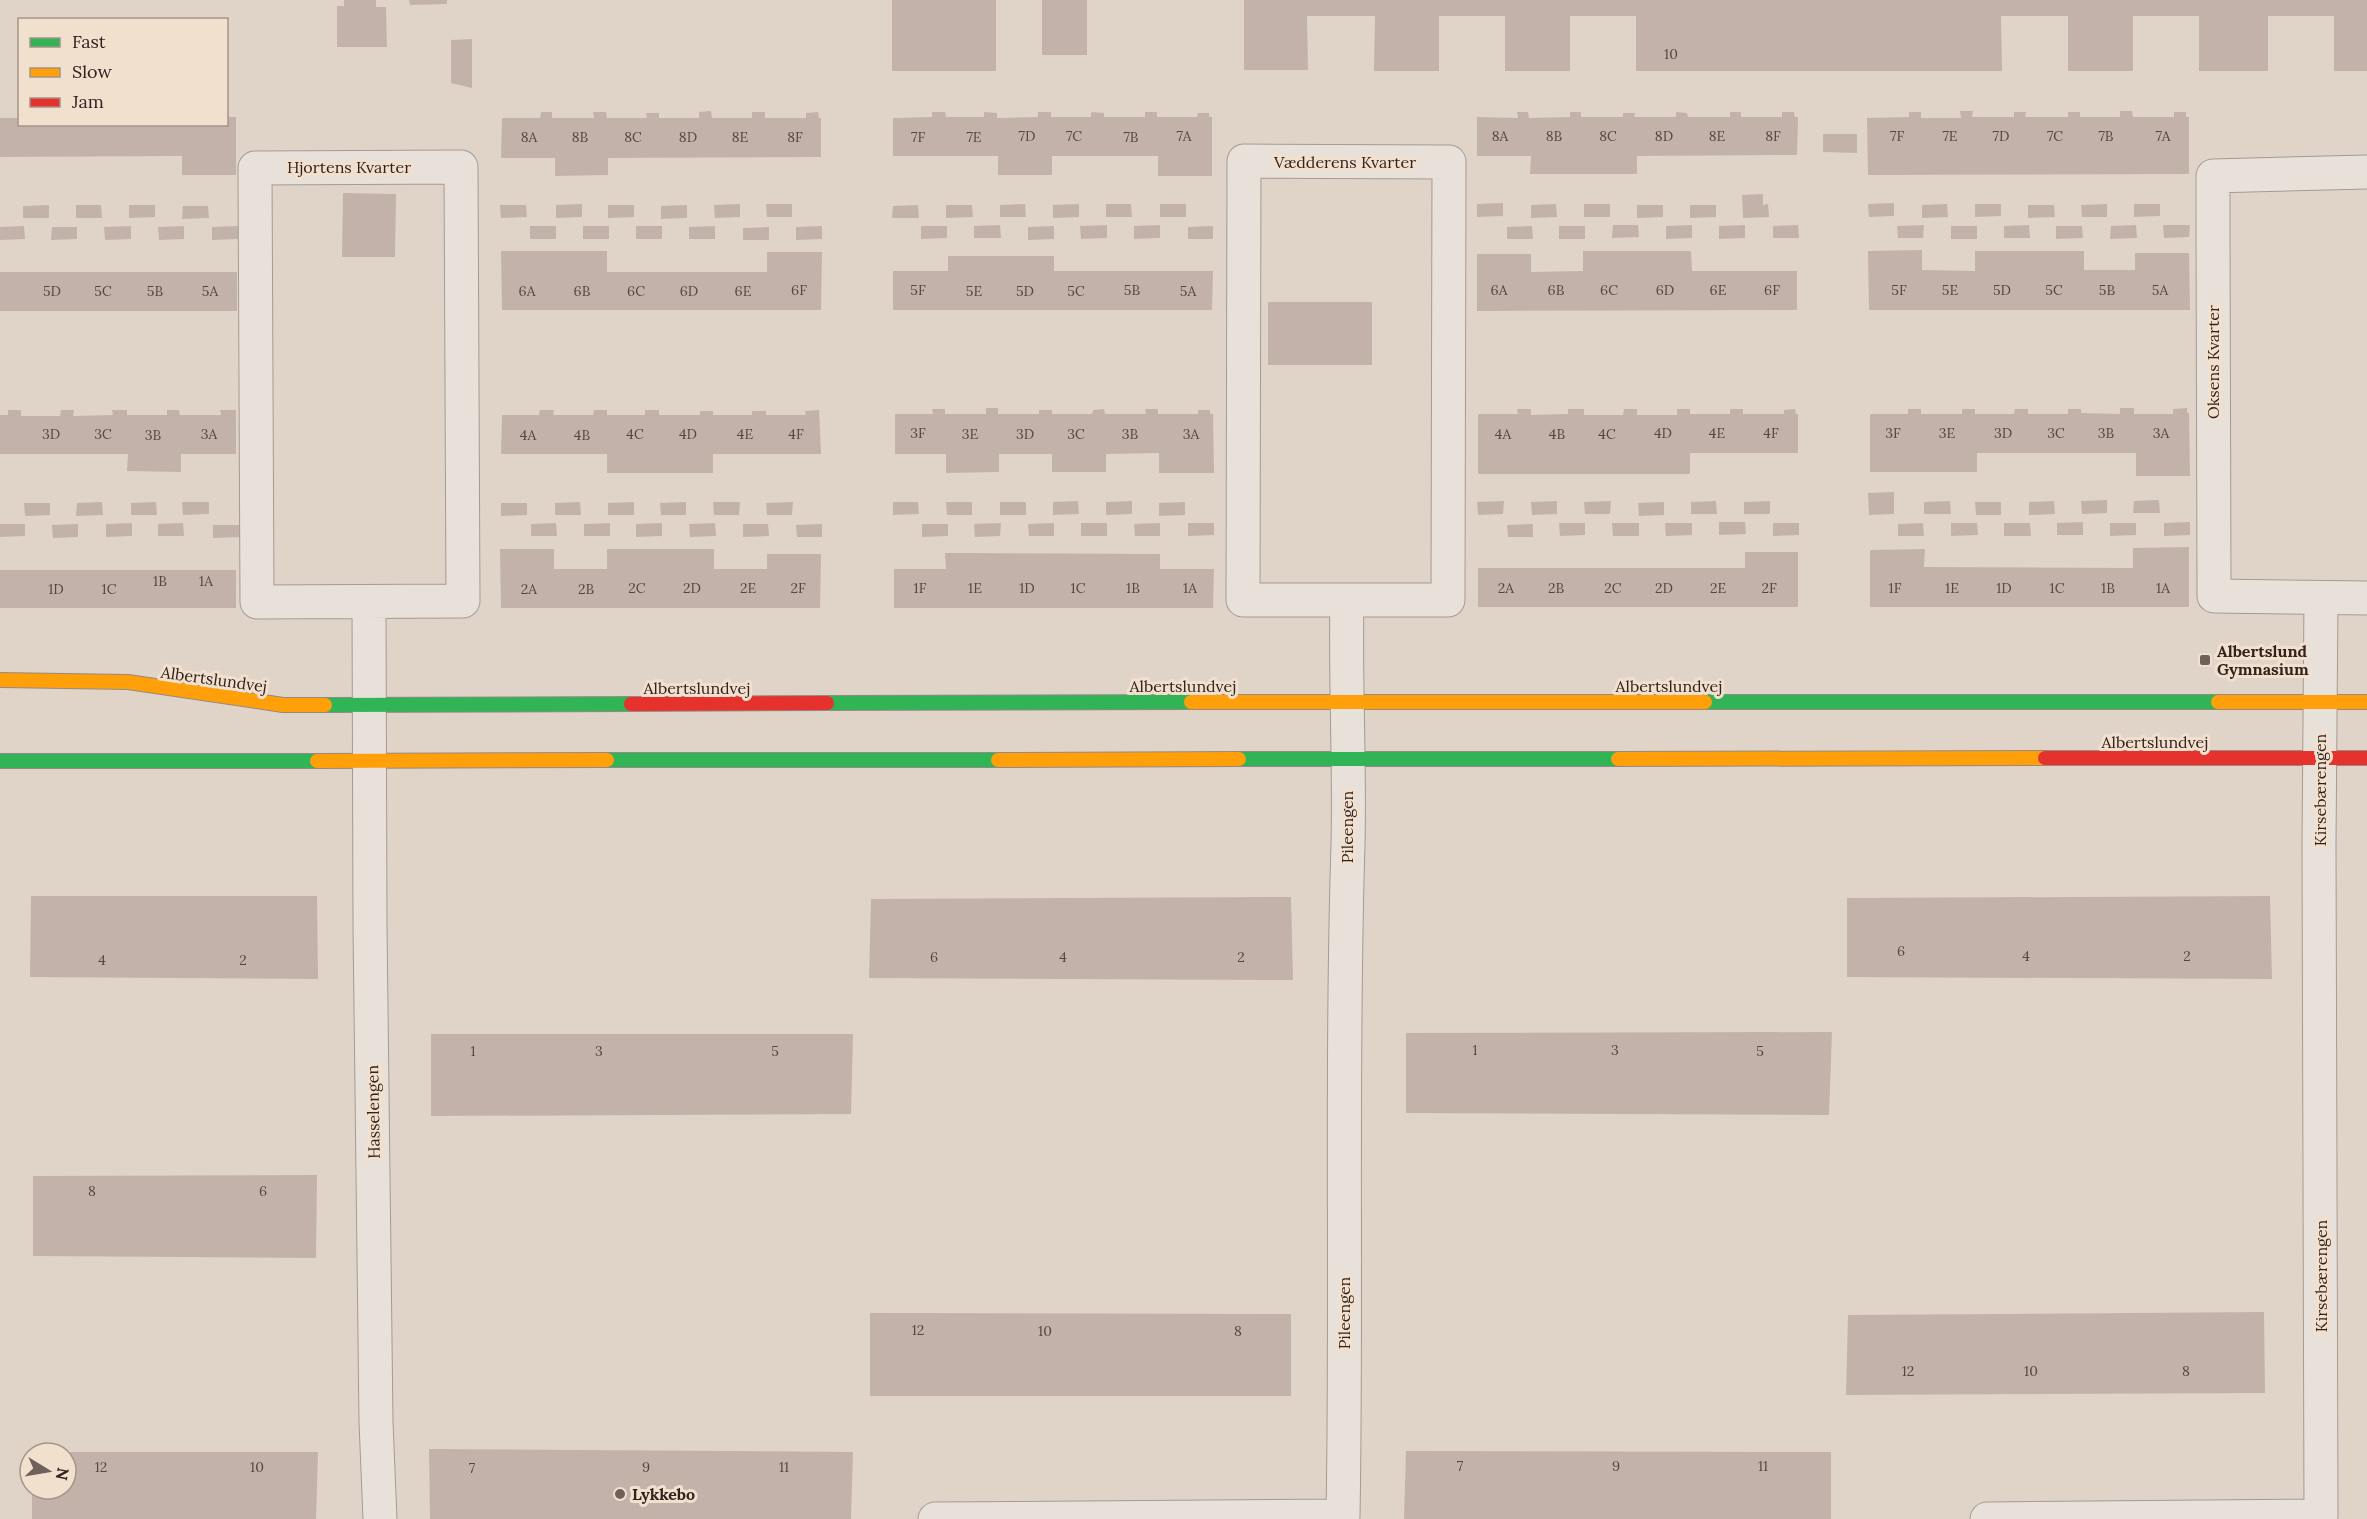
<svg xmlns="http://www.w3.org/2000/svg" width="2367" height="1519" font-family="Lora,serif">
<rect width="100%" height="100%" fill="#e0d4c9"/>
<path fill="#c3b2aa" d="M344,0H376V7H386L387,47H337V6H344Z
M409,0H447V4L410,5Z
M892,0H996V71H892Z
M1042,0H1087V55H1042Z
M1244,0H2367V71H2334V16H2268V71H2199V16H2133V71H2068V16H2001L2002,71H1636V16H1570V71H1505V16H1439V71H1374L1375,16H1307L1308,70H1244Z
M472,39V88L451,83V40Z
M711,111L712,118H752V112H765V118H806V113L818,112L819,118H821V157L608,158V175L555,176V158H501L502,118H540L541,112H552V118H594L593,112H606L607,118H647L646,113H659V118H699V112Z
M1960,111H1973L1972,117H2014V112H2026L2025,117H2068V112H2080V117H2120V111H2132L2133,117H2174V112H2186V117H2189V174L1868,175L1867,118L1909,117V112H1921V118H1961Z
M932,112H945L946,117H984V112L997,113V118L1038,117V112H1051V117H1091V112L1104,113V117H1145V112H1157V117H1197L1198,113H1209V117H1212V176H1158V156H1052V175H998V156H893V118L932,117Z
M1517,112H1528L1529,118L1570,117V112H1581V117H1623V113H1635L1634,117H1676V112L1687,113L1688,117H1730V112H1741V117H1782V112H1794L1795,117H1798L1797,155L1637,156V174H1530L1531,156H1477V117L1518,118Z
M226,117H236V175H182V156L0,157V118H20V124H226Z
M1823,134H1857V153L1823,152Z
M343,193L396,194L395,257H342Z
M1763,194V205L1768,204L1769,217L1743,218L1742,195Z
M1503,203V216L1477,217V204Z
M1894,203V216L1869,217L1868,204Z
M582,204V217L556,218V205Z
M740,204V217L715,218L714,205Z
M766,204H792V217H767Z
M1025,204L1026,217H1000V205Z
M1079,204V217L1053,218V205Z
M1106,204H1131L1132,217H1106Z
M1160,204H1186V217H1160Z
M1556,204L1557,217L1531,218V205Z
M1584,204H1610V217H1584Z
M1947,204L1948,217L1922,218V205Z
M1975,204H2001V216L1975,217Z
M2107,204V217H2082L2081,205Z
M2134,204H2160V216L2134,217Z
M49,205V218H23V206Z
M76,205H101L102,218H76Z
M129,205H155V217L129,218Z
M500,205H526L527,217L501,218Z
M608,205H634V217L608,218Z
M687,205V218L661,219V206Z
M918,205L919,218H892L893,206Z
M946,205H972L973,217L946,218Z
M1637,205H1663V217L1637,218Z
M1690,205H1716V217L1690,218Z
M2028,205H2054L2055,217L2028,218Z
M183,206H208L209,218L182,219Z
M1000,225L1001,238H974V226Z
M1107,225V238L1081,239L1080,226Z
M1160,225V238L1134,239V226Z
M1613,225H1638L1639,237L1612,238Z
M1692,225V238L1666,239V226Z
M1745,225V238L1719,239V226Z
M1798,225L1799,238H1773V226Z
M1924,225L1923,238H1898L1897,226Z
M2029,225L2030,238H2004V226Z
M2136,225L2137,238L2110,239L2111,226Z
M2163,225H2190L2189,237L2164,238Z
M24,226L25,239L0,240V227Z
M131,226V239L105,240L104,227Z
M184,226V239L159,240L158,227Z
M238,226V239L212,240V227Z
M530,226H556V239H530Z
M583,226H609V239H583Z
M636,226H662V239H636Z
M715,226V239H689V227Z
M822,226V239L796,240V227Z
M921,226H947V238L921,239Z
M1054,226V239L1028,240V227Z
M1213,226V239H1188V227Z
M1532,226L1533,239H1507V227Z
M1559,226H1585V239H1559Z
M1951,226H1977V239H1951Z
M2056,226H2082L2083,238L2056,239Z
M52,227H77V239L51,240Z
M769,227V240H743V228Z
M1922,250V270L1975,271V251H2084V270H2135V253H2189L2190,310H1869L1868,251Z
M501,251H607V272H767V252H822L821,310H502Z
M1583,251H1691L1692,271H1797V310L1477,311V254H1531V272L1583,271Z
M948,256H1054V271H1213L1212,310H893V271H948Z
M0,272H237V311H0Z
M1268,302H1372V365H1268Z
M986,408H998V414H1039V410H1052V414H1092L1093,410L1104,409L1105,414H1146L1145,409H1158V414H1198V410H1210V414H1213L1214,473H1159V453L1106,454V472H1052V454H999V472L946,473V454H895V414H933L932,409H945V414H986Z
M2120,408H2134V414H2173V409L2187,408V413H2189L2190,476H2136V453H1977V472H1870V414H1908V409H1921V414H1962V409H1975V414H2014L2015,409H2028V414H2068V409H2081V413L2120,414Z
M1517,409H1531V415L1568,414V409H1584V415H1623L1624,409H1637V415H1677V409H1690V414H1730V409H1743V414H1784V410L1795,409L1796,414H1798V453H1690V474H1478V414H1518Z
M8,410H21V416H60L61,410H74L73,416L113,415L112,410H127V415H167V410H179L180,415H221L220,410H236V454H181V472L127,471L128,454H0V415H8Z
M540,410H554L553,415H593L594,410H607V415H645V410H659V415H700V411H713V415H752V411H766V415H806L805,411L819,410L821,454H713V473H607V454H501L502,415H539Z
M1894,492V514L1869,515L1868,493Z
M2107,500V513L2082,514L2081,501Z
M2159,500L2160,513H2133L2134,501Z
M1078,501L1079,514L1053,515V502Z
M1132,501V514L1106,515V502Z
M1504,501L1503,514L1478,515L1477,502Z
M1557,501V514L1532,515L1531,502Z
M1611,501L1610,514H1585L1584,502Z
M1716,501L1717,514H1691V502Z
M1770,501V514H1744V502Z
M1950,501L1951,514H1924V502Z
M2054,501L2055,514L2029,515V502Z
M102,502L103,515L76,516L77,503Z
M156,502L157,515H131V503Z
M182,502H209V514L183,515Z
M580,502L581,515H555V503Z
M634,502V515H608V503Z
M686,502V515H661L660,503Z
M713,502H740L739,515H714Z
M793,502L792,515H767L766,503Z
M893,502H918L919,514L893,515Z
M946,502H972V515H947Z
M1000,502H1026V515H1000Z
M1185,502V515L1159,516V503Z
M1664,502V515L1639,516L1638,503Z
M1975,502H2001V515H1976Z
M24,503H50V515L25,516Z
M501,503H527V515L501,516Z
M1719,522H1745L1746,534L1719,535Z
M2083,522V535H2057V523Z
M2190,522V535L2164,536V523Z
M132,523V536L106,537V524Z
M183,523L184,536H158V524Z
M556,523L557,536H531V524Z
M610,523V536H584V524Z
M662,523V536L636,537V524Z
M715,523L716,536L690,537L689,524Z
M1001,523L1000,536L975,537L974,524Z
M1054,523V536H1029L1028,524Z
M1081,523H1107V536H1081Z
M1160,523V536H1135L1134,524Z
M1188,523H1214V535L1188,536Z
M1559,523H1585V535L1560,536Z
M1612,523H1639V536H1613Z
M1665,523H1692V535L1666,536Z
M1773,523H1799V535L1773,536Z
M1923,523L1924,536H1898V524Z
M1951,523H1977L1978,535L1951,536Z
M2004,523H2030L2031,536H2004Z
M2110,523H2136V535L2110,536Z
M0,524H25V536L0,537Z
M78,524V537L53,538L52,525Z
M743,524H768L769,536L743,537Z
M822,524V537H797L796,525Z
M922,524H948V536L922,537Z
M1533,524V537H1508L1507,525Z
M213,525H239L240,537L213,538Z
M2189,547V607H1870V550L1925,549L1924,567L2133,568V548Z
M500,549H554V569H607V549H714V569H767V554H821L820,608H501Z
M1745,552H1798V607H1478V568H1745Z
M945,553L1160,554V569H1214L1213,608H894V569H946Z
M0,570H236V608H0Z
M31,896H317L318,979L30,977Z
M2270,896L2272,979L1847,977V898Z
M1291,897L1293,980L869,978L871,899Z
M1832,1032L1829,1115L1406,1113V1033Z
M431,1034H853L851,1114L431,1116Z
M317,1175L316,1258L33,1256V1176Z
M2264,1312L2265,1393L1846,1395L1848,1315Z
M870,1313L1291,1314V1396H870Z
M429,1449L853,1452L851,1519H430Z
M1406,1451L1831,1452V1519H1404Z
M66,1452H318L316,1519H32V1489H66Z"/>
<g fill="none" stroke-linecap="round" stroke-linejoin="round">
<defs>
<path id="street" d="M1244,161L1449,162L1448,600H1243Z
M461,167L463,601L257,602L255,168Z
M2367,172L2213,176V222L2214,596L2367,598
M369,602L370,925L376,1422L380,1519
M935,1519L1343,1516C1347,1292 1341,1068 1348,844C1350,763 1345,681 1347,600
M1987,1519L2321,1516L2319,844L2321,599"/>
<path id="fast" d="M1705,702H2218
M827,703L1191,702
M325,705L631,704
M1239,759H1618
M607,760H998
M0,761H317"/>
<path id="slow" d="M0,680L128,682L283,705H325
M1191,702H1705
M2218,702H2367
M1618,759L2045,758
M998,760L1239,759
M317,761L607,760"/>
<path id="jam" d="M631,704L827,703
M2045,758H2367"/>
</defs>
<use href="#street" stroke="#a59a93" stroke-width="35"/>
<use href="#fast" stroke="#958a83" stroke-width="16"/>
<use href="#slow" stroke="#958a83" stroke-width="16"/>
<use href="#jam" stroke="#958a83" stroke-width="16"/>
<use href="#street" stroke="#e8e1da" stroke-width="33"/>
<use href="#fast" stroke="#30b455" stroke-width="14"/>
<use href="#slow" stroke="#ff9f0a" stroke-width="14"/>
<use href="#jam" stroke="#e5322d" stroke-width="14"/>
</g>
<g fill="#6f6059" stroke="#f2e0cf" stroke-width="2">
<rect x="2199" y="654" width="12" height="12" rx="3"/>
<circle cx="620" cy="1494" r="6"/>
</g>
<g text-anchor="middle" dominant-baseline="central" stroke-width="6" stroke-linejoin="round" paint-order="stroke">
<g font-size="14" fill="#564640">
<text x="1671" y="54">10</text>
<text x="1027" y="136">7D</text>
<text x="1074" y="136">7C</text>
<text x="1184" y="136">7A</text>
<text x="1500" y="136">8A</text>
<text x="1554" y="136">8B</text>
<text x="1608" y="136">8C</text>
<text x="1664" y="136">8D</text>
<text x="1717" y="136">8E</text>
<text x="1773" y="136">8F</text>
<text x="1897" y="136">7F</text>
<text x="1950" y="136">7E</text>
<text x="2001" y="136">7D</text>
<text x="2055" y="136">7C</text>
<text x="2106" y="136">7B</text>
<text x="2163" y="136">7A</text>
<text x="529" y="137">8A</text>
<text x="580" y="137">8B</text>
<text x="633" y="137">8C</text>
<text x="688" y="137">8D</text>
<text x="740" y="137">8E</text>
<text x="795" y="137">8F</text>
<text x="918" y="137">7F</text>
<text x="974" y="137">7E</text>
<text x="1131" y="137">7B</text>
<text x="799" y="290">6F</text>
<text x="918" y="290">5F</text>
<text x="1132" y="290">5B</text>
<text x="1499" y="290">6A</text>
<text x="1556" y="290">6B</text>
<text x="1609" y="290">6C</text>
<text x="1665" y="290">6D</text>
<text x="1718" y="290">6E</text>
<text x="1772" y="290">6F</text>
<text x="1899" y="290">5F</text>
<text x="1950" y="290">5E</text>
<text x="2002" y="290">5D</text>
<text x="2054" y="290">5C</text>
<text x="2107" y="290">5B</text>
<text x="2160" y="290">5A</text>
<text x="52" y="291">5D</text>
<text x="103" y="291">5C</text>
<text x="155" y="291">5B</text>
<text x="210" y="291">5A</text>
<text x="527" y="291">6A</text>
<text x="582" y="291">6B</text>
<text x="636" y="291">6C</text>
<text x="689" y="291">6D</text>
<text x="743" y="291">6E</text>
<text x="974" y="291">5E</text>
<text x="1025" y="291">5D</text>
<text x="1076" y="291">5C</text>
<text x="1188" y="291">5A</text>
<text x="918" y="433">3F</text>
<text x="1663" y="433">4D</text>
<text x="1717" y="433">4E</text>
<text x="1771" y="433">4F</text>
<text x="1893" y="433">3F</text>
<text x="1947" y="433">3E</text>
<text x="2003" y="433">3D</text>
<text x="2056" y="433">3C</text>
<text x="2106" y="433">3B</text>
<text x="2161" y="433">3A</text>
<text x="51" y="434">3D</text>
<text x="103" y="434">3C</text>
<text x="209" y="434">3A</text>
<text x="635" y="434">4C</text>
<text x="688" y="434">4D</text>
<text x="745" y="434">4E</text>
<text x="796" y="434">4F</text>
<text x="970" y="434">3E</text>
<text x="1025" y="434">3D</text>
<text x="1076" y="434">3C</text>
<text x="1130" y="434">3B</text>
<text x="1191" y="434">3A</text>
<text x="1503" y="434">4A</text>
<text x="1557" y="434">4B</text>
<text x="1607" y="434">4C</text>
<text x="153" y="435">3B</text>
<text x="528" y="435">4A</text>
<text x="582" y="435">4B</text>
<text x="160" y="581">1B</text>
<text x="206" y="581">1A</text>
<text x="637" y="588">2C</text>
<text x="692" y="588">2D</text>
<text x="748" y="588">2E</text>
<text x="798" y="588">2F</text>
<text x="920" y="588">1F</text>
<text x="975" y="588">1E</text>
<text x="1027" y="588">1D</text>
<text x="1078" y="588">1C</text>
<text x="1133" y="588">1B</text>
<text x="1190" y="588">1A</text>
<text x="1506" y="588">2A</text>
<text x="1556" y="588">2B</text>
<text x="1613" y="588">2C</text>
<text x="1664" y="588">2D</text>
<text x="1718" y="588">2E</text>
<text x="1769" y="588">2F</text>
<text x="1895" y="588">1F</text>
<text x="1952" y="588">1E</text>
<text x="2004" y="588">1D</text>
<text x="2057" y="588">1C</text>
<text x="2108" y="588">1B</text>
<text x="2163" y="588">1A</text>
<text x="56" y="589">1D</text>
<text x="109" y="589">1C</text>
<text x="529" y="589">2A</text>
<text x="586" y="589">2B</text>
<text x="1901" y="951">6</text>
<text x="2026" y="956">4</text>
<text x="2187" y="956">2</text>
<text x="934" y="957">6</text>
<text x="1063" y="957">4</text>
<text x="1241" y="957">2</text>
<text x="102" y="960">4</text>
<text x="243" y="960">2</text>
<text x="1475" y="1050">1</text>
<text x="1615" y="1050">3</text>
<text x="473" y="1051">1</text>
<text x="599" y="1051">3</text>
<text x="775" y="1051">5</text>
<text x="1760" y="1051">5</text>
<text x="92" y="1191">8</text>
<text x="263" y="1191">6</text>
<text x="918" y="1330">12</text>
<text x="1045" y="1331">10</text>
<text x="1238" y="1331">8</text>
<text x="1908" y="1371">12</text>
<text x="2031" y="1371">10</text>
<text x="2186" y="1371">8</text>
<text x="1460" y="1466">7</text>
<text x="1616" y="1466">9</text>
<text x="1763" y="1466">11</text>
<text x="101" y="1467">12</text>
<text x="257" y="1467">10</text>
<text x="646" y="1467">9</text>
<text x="784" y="1467">11</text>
<text x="472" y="1468">7</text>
</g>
<g font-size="16" fill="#32221d" stroke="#f2e0cf">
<text x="1345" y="162">Vædderens Kvarter</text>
<text x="349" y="167">Hjortens Kvarter</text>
<text transform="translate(2213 362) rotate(-90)">Oksens Kvarter</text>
<text transform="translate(214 679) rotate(8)">Albertslundvej</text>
<text x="1183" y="686">Albertslundvej</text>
<text x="1669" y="686">Albertslundvej</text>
<text x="697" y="688">Albertslundvej</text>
<text x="2155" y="742">Albertslundvej</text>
<text transform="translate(2320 790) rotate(-90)">Kirsebærengen</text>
<text transform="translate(1347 827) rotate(-90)">Pileengen</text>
<text transform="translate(373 1112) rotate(-91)">Hasselengen</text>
<text transform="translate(2321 1276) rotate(-90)">Kirsebærengen</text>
<text transform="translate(1344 1313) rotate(-90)">Pileengen</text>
</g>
<g font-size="16" font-weight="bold" fill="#32221d" stroke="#f2e0cf" text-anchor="start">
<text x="2217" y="651">Albertslund<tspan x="2217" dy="18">Gymnasium</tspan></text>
<text x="632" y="1494">Lykkebo</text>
</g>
</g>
<rect x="18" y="18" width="210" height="108" fill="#f2e0cf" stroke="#a59488" stroke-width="1.5"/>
<rect x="30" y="38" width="30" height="9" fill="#30b455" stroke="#a59488" stroke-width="1.5"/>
<text x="72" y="48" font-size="18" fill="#32221d">Fast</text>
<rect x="30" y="68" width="30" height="9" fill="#ff9f0a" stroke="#a59488" stroke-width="1.5"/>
<text x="72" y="78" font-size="18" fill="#32221d">Slow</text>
<rect x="30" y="98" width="30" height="9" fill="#e5322d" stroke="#a59488" stroke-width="1.5"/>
<text x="72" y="108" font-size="18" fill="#32221d">Jam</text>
<g transform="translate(48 1471) rotate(101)"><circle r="28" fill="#f2e0cf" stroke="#a59488" stroke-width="1.5"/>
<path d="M0-4.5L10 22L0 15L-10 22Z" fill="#6f6059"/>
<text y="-9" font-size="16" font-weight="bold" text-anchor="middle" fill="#32221d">N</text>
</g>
</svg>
